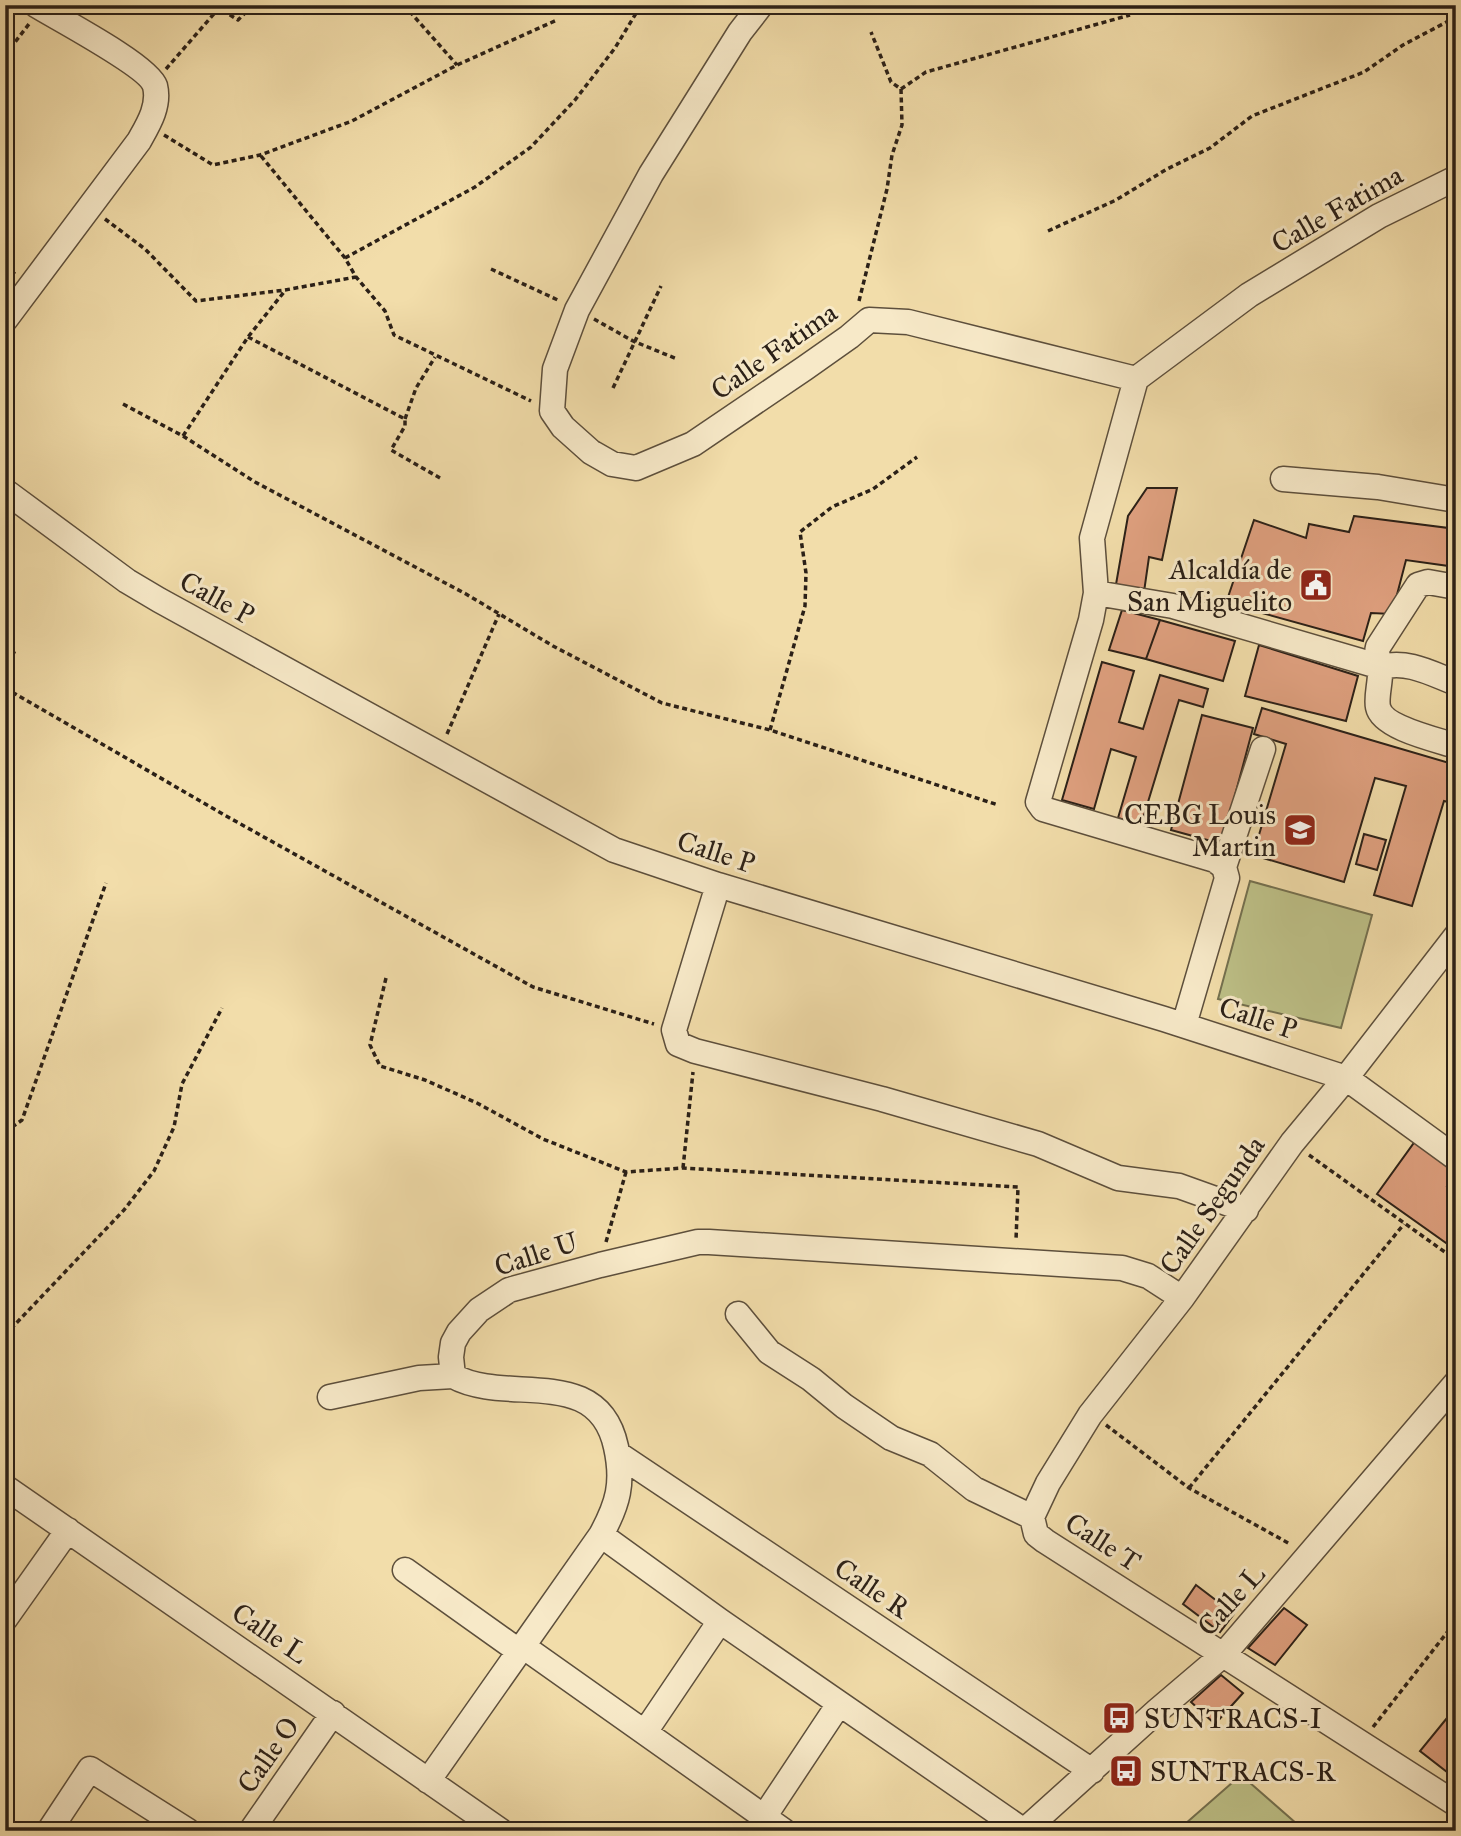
<svg xmlns="http://www.w3.org/2000/svg" width="1461" height="1836" font-family="'IM FELL Great Primer',serif">
<rect width="100%" height="100%" fill="#f2ddaa"/>
<filter id="stains"><feTurbulence type="fractalNoise" baseFrequency=".00286" numOctaves="4"/><feColorMatrix values="0 0 0 0 .2 0 0 0 0 .09 0 0 0 0 .02 0 0 0 .5 -.17"/></filter>
<radialGradient id="worn" r=".72"><stop offset=".6" stop-color="#630" stop-opacity="0"/><stop offset="1" stop-color="#630" stop-opacity=".3"/></radialGradient>
<path fill="#bdc087" stroke="#74704f" stroke-width="2" d="M1250,881L1372,915L1341,1028L1218,999Z
M1241,1775L1305,1831H1177Z"/>
<path fill="#dfa07f" stroke="#2b2017" stroke-width="2" d="M1147,488H1177L1162,560L1149,557L1144,592L1115,590L1128,516Z
M1354,516L1456,529V567L1406,560L1392,614L1371,613L1363,641L1226,603L1254,520L1306,538L1309,524L1349,532Z
M1122,610L1160,620L1146,659L1109,650Z
M1160,620L1235,641L1223,681L1146,659Z
M1259,645L1358,676L1346,721L1245,696Z
M1102,662L1134,671L1119,722L1143,729L1160,675L1208,689L1203,707L1179,700L1141,825L1118,818L1136,757L1111,749L1094,809L1062,800Z
M1262,708L1456,765V804L1444,801L1412,906L1374,895L1406,786L1375,778L1344,882L1253,855L1286,744L1254,734Z
M1202,715L1253,728L1222,844L1171,830Z
M1364,834L1386,840L1377,870L1356,864Z
M1416,1140L1456,1168V1174L1447,1186L1456,1193V1250L1377,1194Z
M1196,1585L1234,1614L1220,1632L1183,1604Z
M1284,1608L1307,1625L1275,1665L1248,1648Z
M1221,1675L1243,1693L1215,1724L1191,1702Z
M1447,1718L1456,1725V1779L1420,1751Z"/>
<g fill="none" stroke-linecap="round" stroke-linejoin="round">
<defs>
<path id="minor" d="M761,5L740,32L651,174L577,310L555,369L552,411L563,427L591,452L612,464L636,468L693,444L805,368L849,337L869,320L908,322L1136,379
M5,320L139,141C148,125 160,106 155,86C149,66 57,18 36,5
M1136,379L1092,538L1096,593L1091,620L1038,802L1043,809L1215,860L1224,867
M1136,379L1249,295L1379,216L1456,178
M1283,479L1378,487L1456,500
M5,491L127,581L159,600L614,850L718,885L1164,1019L1346,1078L1456,1158
M1456,587L1428,582L1418,585L1378,647C1375,657 1381,664 1380,674C1380,684 1376,698 1378,707C1382,728 1438,740 1456,746
M1096,593L1173,606L1381,667C1408,660 1430,673 1456,683
M718,885L674,1030L678,1044L695,1051L882,1099L1038,1144L1118,1178L1179,1186L1246,1210
M1184,1025L1227,878L1224,867L1263,749
M738,1314L769,1352L811,1379L844,1406L891,1438L930,1454L974,1489L1032,1517L1036,1534L1045,1541L1456,1804
M330,1397L419,1378L453,1376
M618,1454L1092,1771
M5,1487L501,1831
M1032,1517L1048,1483L1090,1415L1182,1298L1292,1143L1346,1078L1456,936
M601,1535L720,1621L1024,1831L1157,1711L1224,1654L1456,1383
M405,1570L520,1652
M5,1619L68,1530
M524,1647L784,1831
M645,1732L720,1621
M428,1781L601,1535C618,1504 624,1483 616,1447C598,1363 507,1406 453,1376L451,1357L453,1343L459,1332L479,1310L509,1290L600,1265L698,1242H709L1122,1268L1148,1276L1182,1298
M764,1817L839,1704
M49,1831L90,1769L188,1831
M251,1831L333,1713"/>
</defs>
<use href="#minor" stroke="#5d4f3c" stroke-width="27"/>
<path stroke="#2b2017" stroke-width="3.5" stroke-dasharray="5 3.5" stroke-linecap="butt" d="M404,5L457,65
M5,55L29,24
M166,69L219,8L238,20L253,5
M901,89L926,72L1130,15
M164,135L213,165L260,155L352,121L457,65L557,20
M261,156L345,258L356,277L385,311L394,335L531,401
M105,219L145,249L196,301L285,290L356,277
M1048,231L1116,200L1167,169L1210,148L1252,116L1364,72L1403,45L1456,17
M345,258L475,187L531,147L575,100L615,48L641,5
M5,266L15,274
M491,269L560,301
M859,301L887,189L892,155L902,125L901,89L891,82L871,32
M594,319L633,341L677,359
M248,337L405,419V426L391,450L440,478
M613,388L661,286
M123,404L183,436L255,482L466,594L553,646L662,703L770,730L998,805
M405,419L416,388L435,357
M183,436L248,337L284,292
M5,671L16,648
M5,688L228,817L533,987L654,1024
M770,730L805,606L806,573L800,532L832,507L873,489L917,457
M447,734L499,614
M1449,917L1456,907
M386,978L370,1045L380,1066L425,1080L477,1103L543,1139L626,1172L683,1168L1018,1187L1016,1240
M5,1132L22,1120L106,883
M1309,1155L1456,1260
M683,1168L693,1072
M606,1242L626,1172
M5,1335L124,1210L154,1171L174,1127L182,1084L222,1008
M1106,1425L1189,1488L1290,1544
M1189,1488L1404,1224
M1373,1727L1456,1621"/>
<use href="#minor" stroke="#f7e9c8" stroke-width="24"/>
</g>
<defs>
<symbol id="civic-square" viewBox="-11 -11 22 22"><rect x="-9" y="-9" width="18" height="18" rx="4" fill="#8f2418" stroke="#f7e9c8"/><path d="M-.6-6.5H3V-4.5H.6V-3L4-1V1h2V6H-6V1h2V-1L-.6-3ZM-1.2 2.5V6h2.4V2.5Z" fill="#fff"/></symbol>
<symbol id="school-square" viewBox="-11 -11 22 22"><rect x="-9" y="-9" width="18" height="18" rx="4" fill="#8f2418" stroke="#f7e9c8"/><path d="M0-5L7-2L0 1L-7-2ZM-4 1L0 2.5L4 1V4Q0 6-4 4Z" fill="#fff"/></symbol>
<symbol id="bus-square" viewBox="-11 -11 22 22"><rect x="-9" y="-9" width="18" height="18" rx="4" fill="#8f2418" stroke="#f7e9c8"/><path d="M-5-6H5V4H4V6H2V4H-2V6H-4V4H-5ZM-3.5-4V0h7V-4ZM-3.5 1.2v1.5H-2V1.2ZM2 1.2v1.5H3.5V1.2Z" fill="#fff"/></symbol>
</defs>
<g fill-rule="evenodd">
<use href="#civic-square" x="1297" y="566" width="38" height="38"/>
<use href="#school-square" x="1281" y="811" width="38" height="38"/>
<use href="#bus-square" x="1100" y="1699" width="38" height="38"/>
<use href="#bus-square" x="1107" y="1752" width="38" height="38"/>
</g>
<g text-anchor="middle" dominant-baseline="central" stroke-width="6" stroke-linejoin="round" paint-order="stroke">
<g font-size="28" fill="#2b2017" stroke="#f7e9c8">
<text transform="translate(1337 209) rotate(-30)">Calle Fatima</text>
<text transform="translate(774 351) rotate(-35)">Calle Fatima</text>
<text transform="translate(217 598) rotate(29)">Calle P</text>
<text transform="translate(716 852) rotate(18)">Calle P</text>
<text transform="translate(1258 1018) rotate(18)">Calle P</text>
<text transform="translate(1212 1205) rotate(-55)">Calle Segunda</text>
<text transform="translate(536 1254) rotate(-18)">Calle U</text>
<text transform="translate(1103 1542) rotate(33)">Calle T</text>
<text transform="translate(872 1588) rotate(34)">Calle R</text>
<text transform="translate(1231 1600) rotate(-48)">Calle L</text>
<text transform="translate(270 1633) rotate(34)">Calle L</text>
<text transform="translate(268 1755) rotate(-55)">Calle O</text>
</g>
<g font-size="28" fill="#2b2017" stroke="#f7e9c8" text-anchor="end">
<text x="1292" y="569">Alcaldía de<tspan x="1292" dy="32">San Miguelito</tspan></text>
<text x="1276" y="814">CEBG Louis<tspan x="1276" dy="32">Martin</tspan></text>
<text x="1144" y="1718" text-anchor="start">SUNTRACS-I</text>
<text x="1150" y="1771" text-anchor="start">SUNTRACS-R</text>
</g>
</g>
<rect width="1461" height="1836" fill="none" stroke="#f2ddaa" stroke-width="28"/>
<rect x="7" y="7" width="1447" height="1822" fill="none" stroke="#2b2017" stroke-width="3.5"/>
<rect x="14" y="14" width="1433" height="1808" fill="none" stroke="#2b2017" stroke-width="2"/>
<rect width="100%" height="100%" filter="url(#stains)"/>
<rect width="100%" height="100%" fill="url(#worn)"/>
</svg>
